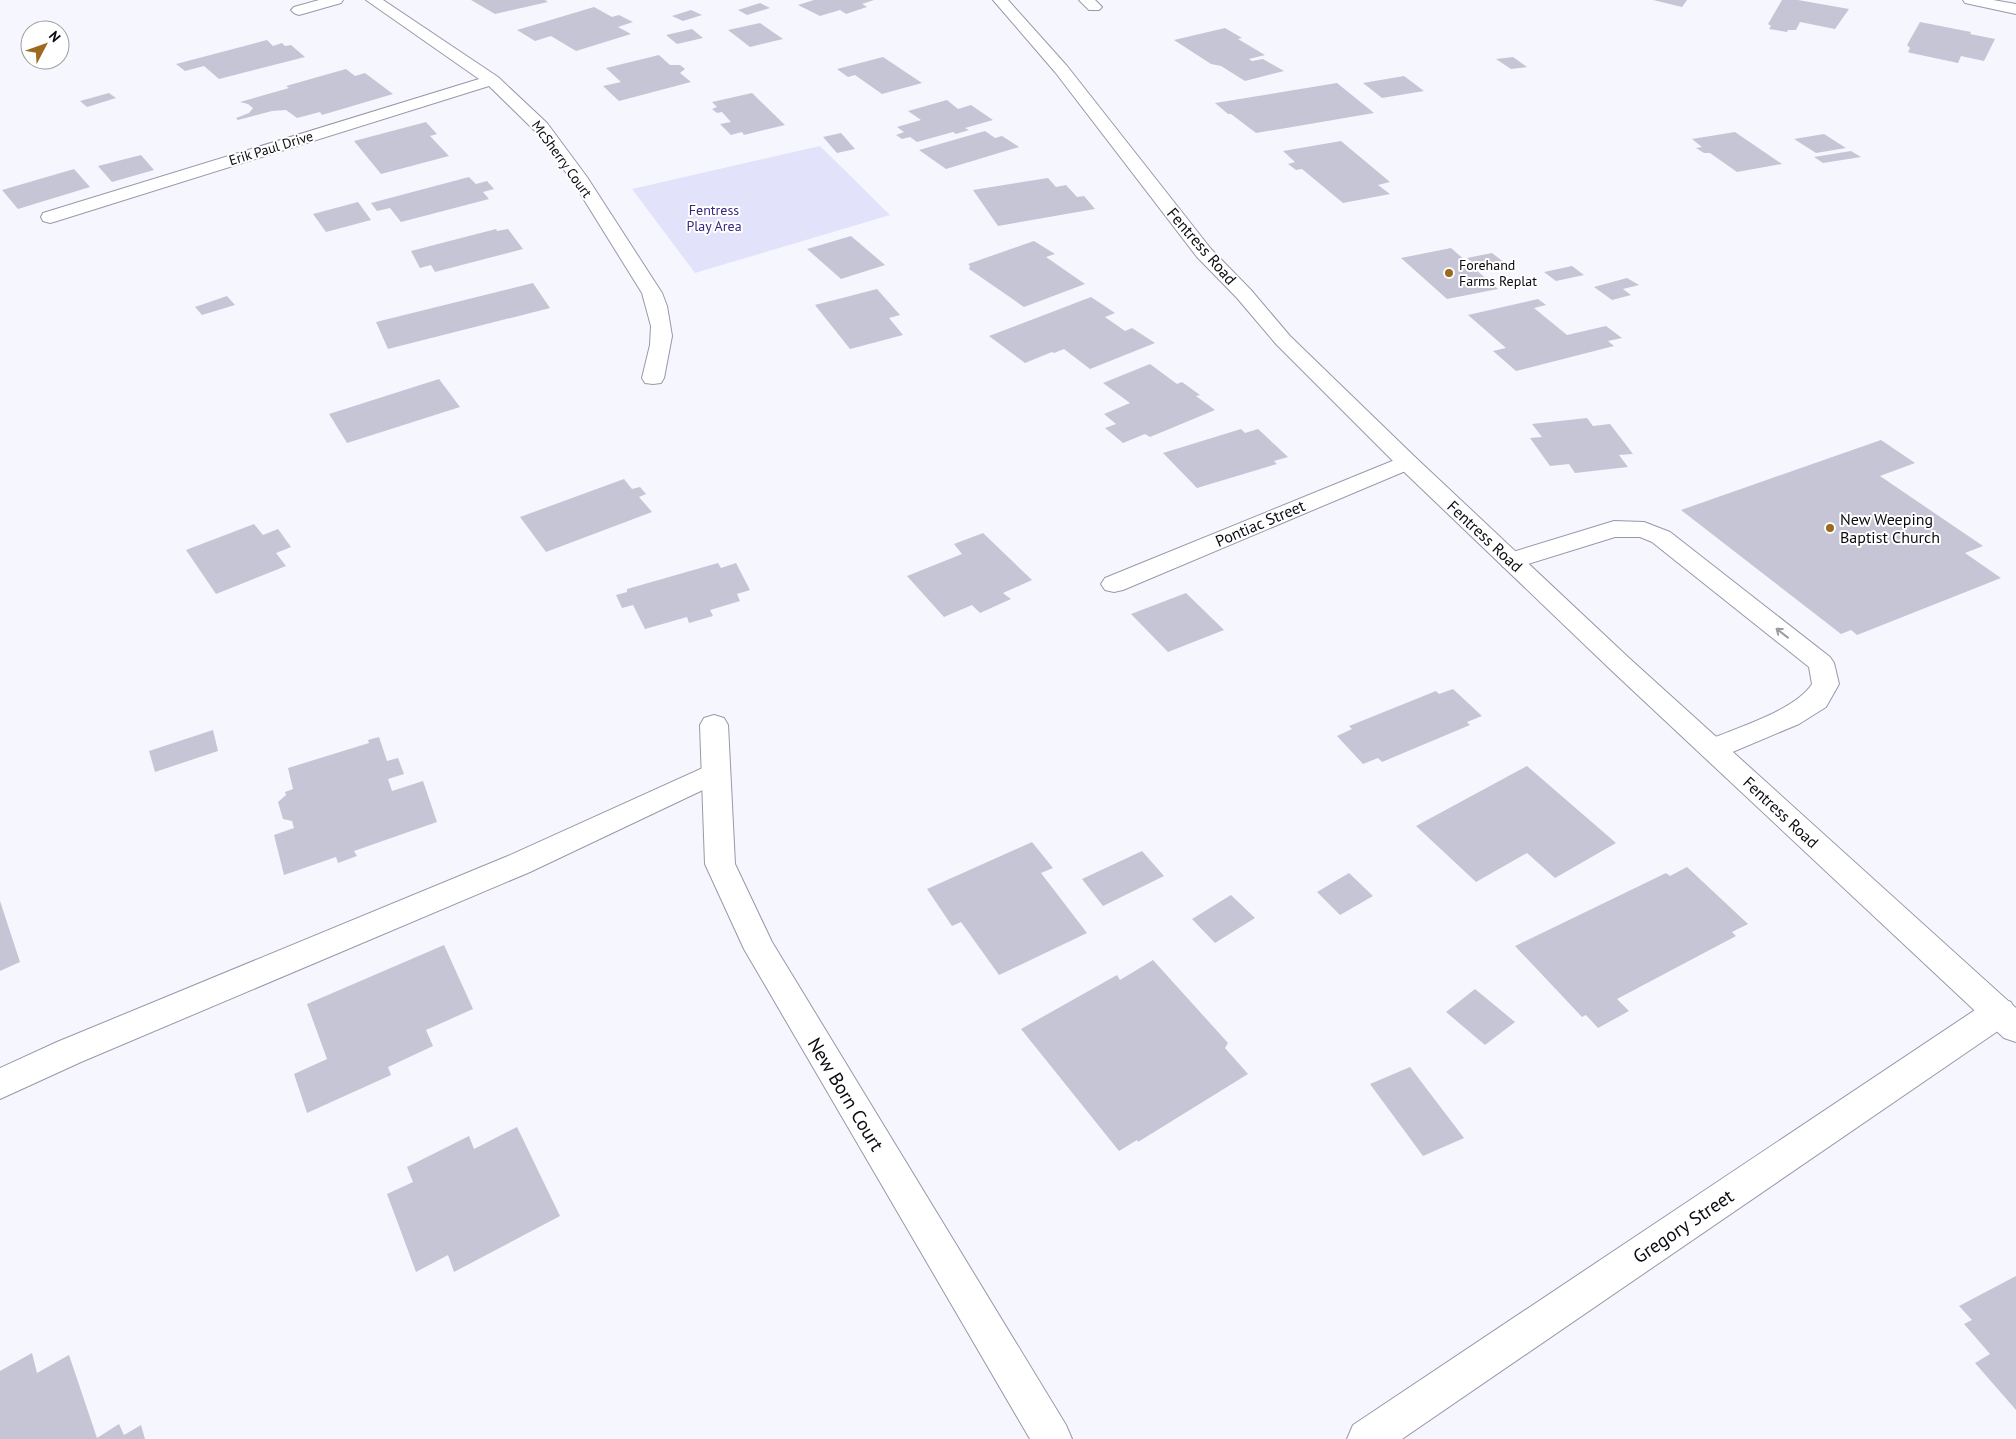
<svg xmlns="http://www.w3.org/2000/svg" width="2016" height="1439" font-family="'PT Sans',sans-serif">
<rect width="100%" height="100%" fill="#f6f6fe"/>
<path fill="#e2e2fb" d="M820,146L890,215L695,273L632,189Z"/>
<path fill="#c5c5d6" d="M471,0H545L548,2L495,14Z
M814,0H874L862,4L867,7L846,14L840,10L820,16L798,5Z
M1653,0H1687L1682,7Z
M1782,0H1798L1849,9L1835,29L1800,22L1796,30H1788L1787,32L1769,29L1771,26L1768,24Z
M760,3L770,8L747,15L738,10Z
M594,7L612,17L619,15L633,22L618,27L631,34L576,51L551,36L535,41L517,30Z
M691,10L702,15L683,21L672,16Z
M1920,22L1971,32L1970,34L1995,39L1984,61L1961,56L1958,63L1911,53L1908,52L1910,48L1907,45Z
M760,23L783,39L750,47L728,30Z
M1225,28L1242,38L1238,39L1265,55L1249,59L1252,61L1263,59L1284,71L1245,81L1221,66L1211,64L1174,40Z
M692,29L703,38L677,44L666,35Z
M267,40L273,46L282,43L285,46L291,45L305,57L219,79L204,66L185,71L176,64Z
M659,55L670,65H680L685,69L680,73L691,82L619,101L603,86L621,82L606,68Z
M883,57L922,83L882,94L855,75L848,77L837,69Z
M1513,57L1527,67L1511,69L1496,59Z
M346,69L355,76L365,73L393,94L322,115L320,112L297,118L286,110L272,111L238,120L236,118L249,113L253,108L248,104L240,102L289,88L286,86Z
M1404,76L1424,91L1382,98L1363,83Z
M1337,83L1374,113L1256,133L1231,114H1228L1215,103Z
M109,93L116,98L87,107L80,101Z
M752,93L785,125L744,135L742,132L731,135L720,124L731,122L722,112L717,113L712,109L717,107L712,102Z
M947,100L958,109L971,105L993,120L965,128L969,130L956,134L953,132L917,142L910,137L902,139L896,135L904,132L897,127L921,120L908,111Z
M426,122L437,134L430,136L449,156L381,174L354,141Z
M985,131L995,138L1002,136L1019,147L946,169L919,150Z
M1735,132L1782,164L1737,172L1710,153H1704L1696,148L1702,147L1692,139Z
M841,133L855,149L837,153L823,137Z
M1824,134L1846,148L1816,153L1794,139Z
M1341,141L1390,182L1378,185L1390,194L1343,203L1302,169L1296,170L1288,164L1295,162L1283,151Z
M1851,151L1861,157L1823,163L1814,157Z
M141,155L154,170L112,182L98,166Z
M74,169L90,187L18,209L2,190Z
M469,177L476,184L487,181L494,189L483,192L489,199L401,222L390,208L377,211L371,203Z
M1048,178L1056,187L1066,185L1077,197L1084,196L1095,209L998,226L973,190Z
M358,202L371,220L326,232L313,214Z
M496,229L497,231L508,229L523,249L435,272L431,265L420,268L411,251Z
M851,236L885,265L841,279L807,249Z
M1034,241L1055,254L1046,257L1085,284L1024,307L969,269L970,266L968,264Z
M1451,248L1498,289L1447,299L1401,258Z
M1492,253L1505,263L1479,268L1467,258Z
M1572,266L1584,275L1556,281L1544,272Z
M1627,278L1639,285L1623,289L1631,295L1612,300L1594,287Z
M533,283L550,308L388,349L376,322Z
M877,289L900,315L889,318L903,335L850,349L815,305Z
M227,296L235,305L202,315L195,307Z
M1091,297L1115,313L1105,317L1125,331L1132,328L1155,343L1090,369L1064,349L1054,353L1052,352L1025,363L989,336Z
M1538,299L1546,305L1534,308L1567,335L1606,326L1622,338L1608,341L1614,346L1516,371L1493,351L1506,348L1468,315Z
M1150,364L1177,384L1182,382L1200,395L1196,396L1215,410L1150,437L1145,434L1123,443L1105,428L1116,424L1104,414L1130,403L1103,383Z
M439,379L460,407L347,443L329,414Z
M1587,418L1593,426L1610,424L1633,454L1619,455L1628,467L1575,473L1569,464L1550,466L1530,438L1542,437L1532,424Z
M1241,429L1245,433L1258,429L1288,457L1274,461L1277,464L1197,488L1163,453Z
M1881,440L1915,463L1880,476L1983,546L1965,553L2001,578L1857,635L1851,630L1841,634L1681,510Z
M624,479L632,489L640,487L646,494L639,497L652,512L546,552L520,517Z
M254,524L263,535L278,529L291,547L276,553L286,566L216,594L186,550Z
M983,533L1032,580L1003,593L1011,599L980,613L972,605L944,617L907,576L962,554L954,544Z
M718,563L721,568L736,563L750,590L737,594L740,601L710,610L713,616L689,623L687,617L645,629L633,605L622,608L616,595L627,592V589Z
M1186,593L1224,630L1168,652L1131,614Z
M1453,689L1482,716L1467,722L1470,725L1382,762L1378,758L1363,764L1337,736L1352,729L1349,726L1436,691L1439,694Z
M213,730L218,751L155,772L149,751Z
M379,737L387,761L398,758L404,774L388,779L392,791L423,781L437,822L354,851L357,856L338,863L336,857L284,875L274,835L294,828L292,821L283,819L278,802L286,795L285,792L293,789L288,768L369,743L368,740Z
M1527,766L1616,843L1555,878L1527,853L1476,882L1416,826Z
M1032,842L1053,868L1041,873L1087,933L999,975L961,922L952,926L927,889Z
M1142,851L1164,876L1103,906L1082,879Z
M1687,867L1748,924L1732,932L1736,936L1617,999L1629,1011L1598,1028L1586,1015L1582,1017L1515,946L1666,873L1670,876Z
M1349,873L1373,896L1340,915L1317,892Z
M1231,895L1255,918L1215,943L1192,919Z
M0,901L20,962L0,971Z
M444,945L473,1009L426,1030L433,1046L388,1067L391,1075L307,1113L294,1074L327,1059L307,1004Z
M1153,960L1228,1043L1225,1048L1248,1074L1138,1142L1137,1140L1119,1151L1021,1029L1117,975L1120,980Z
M1475,989L1515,1022L1485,1045L1446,1012Z
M1410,1067L1464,1138L1423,1156L1370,1084Z
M517,1127L560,1216L454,1272L448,1255L416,1272L387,1194L413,1182L407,1167L469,1136L474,1149Z
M2016,1276V1410L1975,1363L1990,1354L1964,1324L1972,1320L1959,1306Z
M32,1353L37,1373L69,1355L97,1438L119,1424L124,1435L141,1425L145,1439H0V1371Z"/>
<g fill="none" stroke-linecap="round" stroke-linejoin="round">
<defs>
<path id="service" d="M1079,0H1095L1102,7L1099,10H1089Z
M1614,521L1644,522L1670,532L1830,657L1834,663L1839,684L1826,707L1799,724L1723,756L1713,759L1703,756L1699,749L1703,742C1733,729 1795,711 1812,684L1809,667L1652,542L1640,537H1615L1512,569L1503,567L1500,561L1503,555Z
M716,762L726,765L730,772L726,779L530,872L81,1062L0,1099V1068L57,1042L508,856Z"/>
<path id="minor" d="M319,0H343L341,3L299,15L294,13L291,10L294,7Z
M366,0H383L498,77L547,123L587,177L662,293L667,306L672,336L664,378L661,383L653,384L645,383L642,378L650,345L651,326L642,293L573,182L535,131L489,86L57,221L50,223L43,221L41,217L43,213L479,79Z
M1963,0H1993L2016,4V14L1965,3Z
M1407,455L1415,457L1419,462L1415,467L1123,590L1114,592L1105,590L1101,584L1105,578Z
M714,715L724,718L728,725L735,864L772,942L1066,1425L1072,1439H1030L744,949L705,864L700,725L704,718Z
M1999,998L2011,1002L2015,1012L2011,1022L1402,1439H1347L1353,1425L1987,1002Z"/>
<path id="tertiary" d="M993,0H1008L1067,66L1211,249L1251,290L1290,336L1415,457L1629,658L2016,1008V1042L2004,1038L1611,670L1399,467L1276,344L1237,298L1197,257L1055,72Z"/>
</defs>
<use href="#service" stroke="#9898a9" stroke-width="2"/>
<use href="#minor" stroke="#9898a9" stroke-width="2"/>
<use href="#tertiary" stroke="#9898a9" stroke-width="2"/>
<use href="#service" fill="#fff" fill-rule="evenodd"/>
<use href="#minor" fill="#fff" fill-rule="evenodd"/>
<use href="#tertiary" fill="#fff" fill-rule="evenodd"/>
</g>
<defs><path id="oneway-shaft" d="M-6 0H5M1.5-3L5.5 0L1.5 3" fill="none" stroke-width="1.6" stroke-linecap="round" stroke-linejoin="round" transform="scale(1.25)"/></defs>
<use stroke="#9d9da0" href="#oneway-shaft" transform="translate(1782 633) rotate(-142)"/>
<g fill="#9c691e" stroke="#fff" stroke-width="2">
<circle cx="1449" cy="273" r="5"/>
<circle cx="1830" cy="528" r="5"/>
</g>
<g text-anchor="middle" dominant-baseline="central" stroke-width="4" stroke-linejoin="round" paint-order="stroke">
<g font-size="14" fill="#0b0b11" stroke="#fff">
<text transform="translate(271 148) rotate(-17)">Erik Paul Drive</text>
<text transform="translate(562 159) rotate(54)">McSherry Court</text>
</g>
<g font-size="14" fill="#39287e" stroke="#fff">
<text x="714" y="210">Fentress<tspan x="714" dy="16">Play Area</tspan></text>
</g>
<g font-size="14" fill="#0b0b11" stroke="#fff" text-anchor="start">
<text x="1459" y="265">Forehand<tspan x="1459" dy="16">Farms Replat</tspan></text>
</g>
<g font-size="16" fill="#0b0b11" stroke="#fff">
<text transform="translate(1202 246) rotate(49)">Fentress Road</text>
<text transform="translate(1260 523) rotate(-23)">Pontiac Street</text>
<text transform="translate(1485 536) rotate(43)">Fentress Road</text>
<text transform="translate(1781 812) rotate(43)">Fentress Road</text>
</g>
<g font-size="16" fill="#0b0b11" stroke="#fff" text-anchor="start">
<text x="1840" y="519">New Weeping<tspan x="1840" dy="18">Baptist Church</tspan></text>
</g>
<g font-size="19" fill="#0b0b11" stroke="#fff">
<text transform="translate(846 1094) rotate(59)">New Born Court</text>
<text transform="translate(1683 1226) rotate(-34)">Gregory Street</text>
</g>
</g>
<g transform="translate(45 45) rotate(49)"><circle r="24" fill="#ffffff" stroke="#9d9da0"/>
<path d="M0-4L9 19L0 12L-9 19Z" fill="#9c691e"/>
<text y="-8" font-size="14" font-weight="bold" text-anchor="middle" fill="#0b0b11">N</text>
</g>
</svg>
